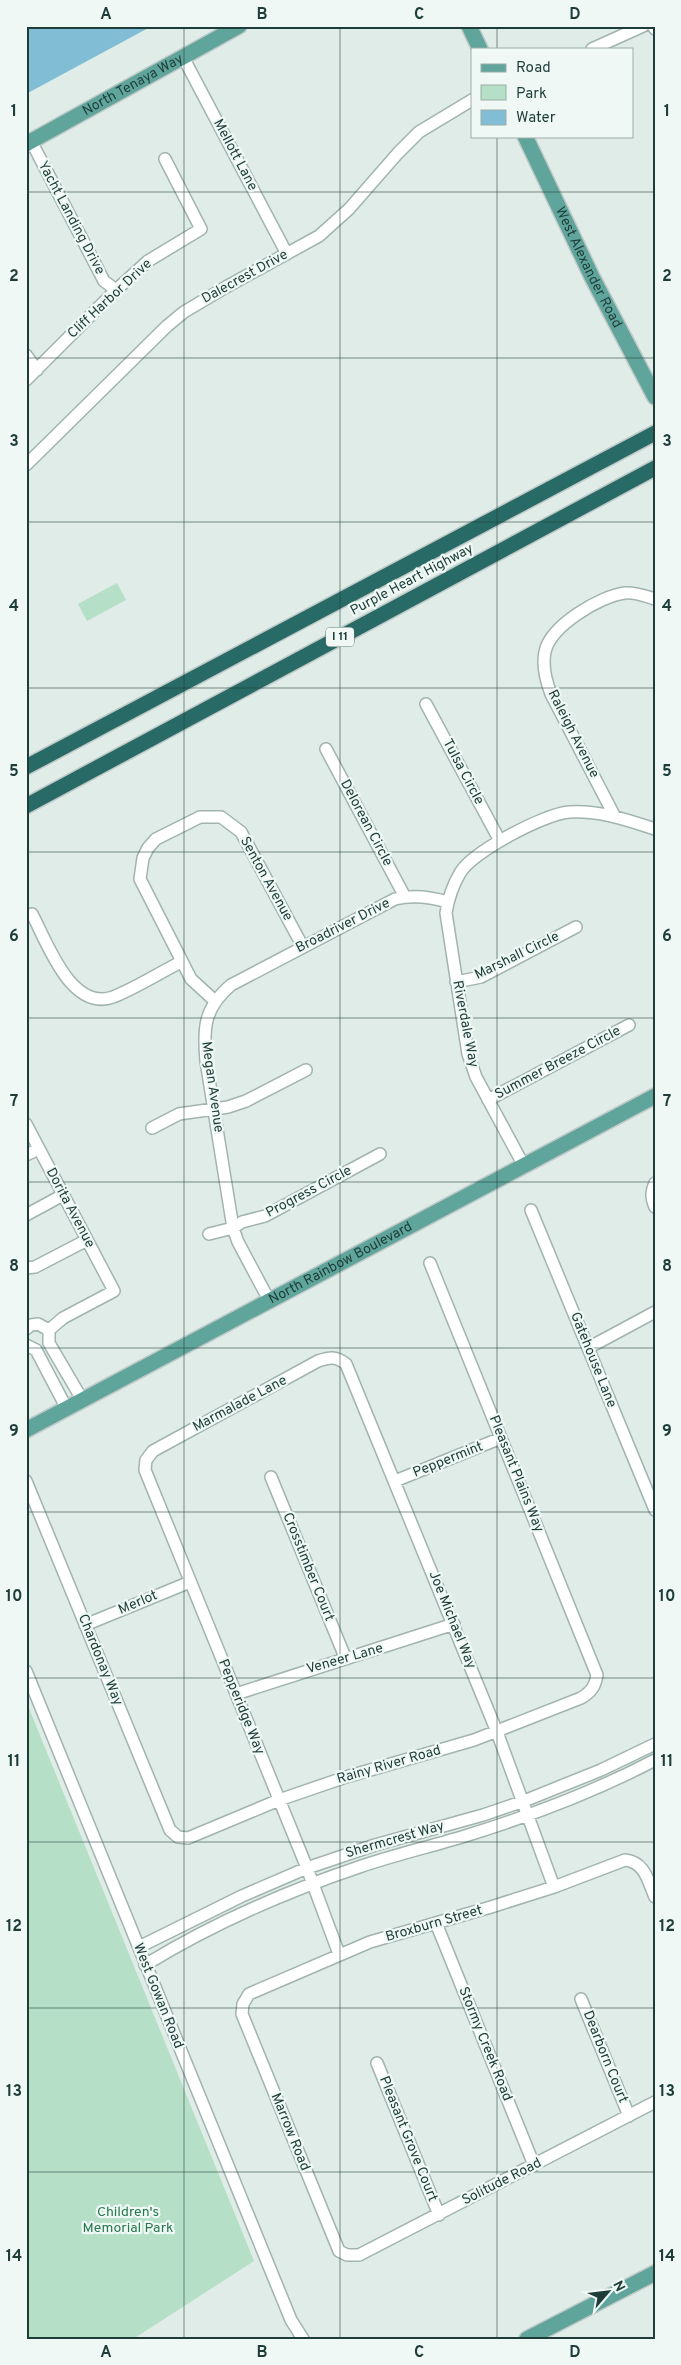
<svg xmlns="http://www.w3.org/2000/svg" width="681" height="2365" font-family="Overpass,sans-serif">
<rect width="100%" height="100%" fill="#dfece7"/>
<path fill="#b5dfc6" d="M117,583L126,600L87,621L78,604Z
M26,1701L254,2261L133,2339H26Z"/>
<path fill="#81bed6" d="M26,26H152L26,94Z"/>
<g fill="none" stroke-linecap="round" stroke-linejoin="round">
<defs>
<path id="minor" d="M653,26L655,29
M592,49L643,26
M183,57L287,254
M31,141L104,281L116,290
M26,355L37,370
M26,380L116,290L148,261L201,229L165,159
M26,465L167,326L184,312L226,287L319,236L349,209L398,153L419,132L472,100
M426,704L500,841
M326,749L405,897
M615,817L551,694C546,681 542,666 545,652C550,626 600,596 625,593C635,592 645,596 655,599
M32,914C47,942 71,1012 113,997C136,988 159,973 181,962
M456,982L481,977L576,927
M215,1001L191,979L140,879L143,858L148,848L156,839L200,817H221L241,832L303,947
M488,1100L629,1025
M26,1124L114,1291L63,1318L49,1330
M152,1128L179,1114L228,1107L246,1101L306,1070
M26,1155L39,1149
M524,1166L476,1077L468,1054L446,913C448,900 453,885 460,873C472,852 544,814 569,812C599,810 627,820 655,829
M655,1183C651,1192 651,1198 655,1207
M531,1210L655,1510
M26,1215L63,1195
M209,1234L233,1228L242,1222L265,1216L380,1154
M26,1268L35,1267L87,1240
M270,1302L238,1242L233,1228L206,1061C203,1028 204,1008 231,985L395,899C412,895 431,897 447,902
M26,1329L31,1325L38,1324L49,1330
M49,1330V1343L83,1401
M26,1345L36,1350L67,1409
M588,1348L655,1312
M271,1477L345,1657
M26,1481L170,1830L178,1837L188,1838L279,1800L346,1777L474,1740L581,1698C591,1692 595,1687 597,1675L430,1263
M395,1481L501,1438
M85,1625L190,1582
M26,1671L291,2320L303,2339
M236,1694L454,1624
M655,1897C648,1881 645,1862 625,1860L554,1887L491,1907L370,1942L249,1994L243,2004L242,2014L339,2251L347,2255H359L655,2102
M436,1923L534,2165
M139,1947L242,1896L307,1868L375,1845L483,1815L524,1801L601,1770L655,1744
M339,1954L307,1868L145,1470L146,1460L153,1451L318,1361C330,1357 336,1356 346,1364L497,1732L554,1887
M145,1965C212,1924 285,1892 359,1867C394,1855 429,1847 465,1836C530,1816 594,1792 655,1760
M581,1999L629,2116
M377,2063L439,2215"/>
<g id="major">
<path d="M469,26L480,49"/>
<path id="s1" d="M525,136L592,277L655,397"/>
<path id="s2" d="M26,144L239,26"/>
<path id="s3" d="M26,1430L655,1096"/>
<path d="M527,2339L655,2273"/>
</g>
<path id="highway" d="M26,767L655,433
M26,806L655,468"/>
</defs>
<use href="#minor" stroke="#a1b4af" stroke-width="14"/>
<use href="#major" stroke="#c0c9c7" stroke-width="18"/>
<use href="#highway" stroke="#c0c9c7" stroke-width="18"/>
<use href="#minor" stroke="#fff" stroke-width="11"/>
<use href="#major" stroke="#5fa59c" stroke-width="15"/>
<use href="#highway" stroke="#286b66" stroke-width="15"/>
</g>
<path fill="none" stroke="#1e3d38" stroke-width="1" stroke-opacity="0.55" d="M184,26V2339M340,26V2339M497,26V49M497,136V2339M26,192H655M26,358H655M26,522H655M26,688H655M26,852H655M26,1018H655M26,1182H655M26,1348H655M26,1512H655M26,1678H655M26,1842H655M26,2008H655M26,2172H655"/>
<g text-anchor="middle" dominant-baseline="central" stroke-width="4.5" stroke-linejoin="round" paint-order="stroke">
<rect fill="#eff8f5" stroke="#5d7571" stroke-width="1" x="326" y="627.5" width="28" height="19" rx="4"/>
<g font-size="12" font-weight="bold" fill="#1e3d38">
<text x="340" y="637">I 11</text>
</g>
<g font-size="14" fill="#1e3d38" stroke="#eff8f5">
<text stroke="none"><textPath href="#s2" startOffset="122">North Tenaya Way</textPath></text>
<text transform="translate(235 155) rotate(62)">Mellott Lane</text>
<text transform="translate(71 218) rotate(62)">Yacht Landing Drive</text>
<text stroke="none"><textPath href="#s1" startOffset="146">West Alexander Road</textPath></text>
<text transform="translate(245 277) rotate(-29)">Dalecrest Drive</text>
<text transform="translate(110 299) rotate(-43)">Cliff Harbor Drive</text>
<text transform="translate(412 580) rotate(-28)">Purple Heart Highway</text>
<text transform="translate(573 734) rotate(63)">Raleigh Avenue</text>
<text transform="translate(463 772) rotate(62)">Tulsa Circle</text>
<text transform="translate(366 823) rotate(62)">Delorean Circle</text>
<text transform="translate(266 879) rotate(61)">Senton Avenue</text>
<text transform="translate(343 926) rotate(-27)">Broadriver Drive</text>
<text transform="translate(517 956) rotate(-26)">Marshall Circle</text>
<text transform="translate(465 1024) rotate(79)">Riverdale Way</text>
<text transform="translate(558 1063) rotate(-28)">Summer Breeze Circle</text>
<text transform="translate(212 1087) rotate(82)">Megan Avenue</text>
<text transform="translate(309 1192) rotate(-28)">Progress Circle</text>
<text transform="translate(70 1208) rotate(62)">Dorita Avenue</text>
<text stroke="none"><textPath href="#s3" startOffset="356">North Rainbow Boulevard</textPath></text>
<text transform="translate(593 1360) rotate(68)">Gatehouse Lane</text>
<text transform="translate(240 1404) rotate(-28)">Marmalade Lane</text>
<text transform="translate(448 1460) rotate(-22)">Peppermint</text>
<text transform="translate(516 1474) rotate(68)">Pleasant Plains Way</text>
<text transform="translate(308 1567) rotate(68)">Crosstimber Court</text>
<text transform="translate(138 1603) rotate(-23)">Merlot</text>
<text transform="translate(452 1620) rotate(68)">Joe Michael Way</text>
<text transform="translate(345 1659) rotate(-16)">Veneer Lane</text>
<text transform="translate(100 1660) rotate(68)">Chardonay Way</text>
<text transform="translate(241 1707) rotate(68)">Pepperidge Way</text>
<text transform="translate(389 1765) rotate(-16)">Rainy River Road</text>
<text transform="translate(395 1840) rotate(-16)">Shermcrest Way</text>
<text transform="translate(434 1924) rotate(-16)">Broxburn Street</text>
<text transform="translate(158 1996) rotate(68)">West Gowan Road</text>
<text transform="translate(485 2044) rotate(68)">Stormy Creek Road</text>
<text transform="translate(605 2057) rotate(68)">Dearborn Court</text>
<text transform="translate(290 2132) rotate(68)">Marrow Road</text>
<text transform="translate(408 2139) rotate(68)">Pleasant Grove Court</text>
<text transform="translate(502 2182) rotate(-27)">Solitude Road</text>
</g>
<g font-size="14" fill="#25774f" stroke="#eff8f5">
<text x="128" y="2212">Children's<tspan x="128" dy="16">Memorial Park</tspan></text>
</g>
</g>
<rect width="681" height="2365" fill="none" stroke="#eff8f5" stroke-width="55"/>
<rect x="471" y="48" width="162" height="90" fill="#eff8f5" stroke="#9bada9"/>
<rect x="481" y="64" width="25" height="8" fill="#5fa59c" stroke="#9bada9"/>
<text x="516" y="72" font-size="15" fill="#1e3d38">Road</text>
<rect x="481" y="85" width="25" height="15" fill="#b5dfc6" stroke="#9bada9"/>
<text x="516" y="98" font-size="15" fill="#1e3d38">Park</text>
<rect x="481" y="110" width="25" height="15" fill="#81bed6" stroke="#9bada9"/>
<text x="516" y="122" font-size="15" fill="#1e3d38">Water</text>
<g transform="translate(608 2292) rotate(62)" stroke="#eff8f5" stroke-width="4" paint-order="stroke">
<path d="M0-4L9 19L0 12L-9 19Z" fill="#1e3d38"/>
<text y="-8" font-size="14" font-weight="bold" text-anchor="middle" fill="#1e3d38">N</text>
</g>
<rect x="28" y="28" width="626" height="2310" fill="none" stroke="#1e3d38" stroke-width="2"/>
<g font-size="16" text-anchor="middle" font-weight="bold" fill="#1e3d38">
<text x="106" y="19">A</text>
<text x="262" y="19">B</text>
<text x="419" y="19">C</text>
<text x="575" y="19">D</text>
<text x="14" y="116">1</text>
<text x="667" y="116">1</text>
<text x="14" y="281">2</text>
<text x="667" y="281">2</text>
<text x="14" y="446">3</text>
<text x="667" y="446">3</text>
<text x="14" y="611">4</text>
<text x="667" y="611">4</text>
<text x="14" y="776">5</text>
<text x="667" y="776">5</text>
<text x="14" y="941">6</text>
<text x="667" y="941">6</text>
<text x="14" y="1106">7</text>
<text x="667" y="1106">7</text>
<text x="14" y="1271">8</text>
<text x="667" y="1271">8</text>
<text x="14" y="1436">9</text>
<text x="667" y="1436">9</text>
<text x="14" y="1601">10</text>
<text x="667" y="1601">10</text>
<text x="14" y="1766">11</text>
<text x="667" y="1766">11</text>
<text x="14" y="1931">12</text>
<text x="667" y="1931">12</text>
<text x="14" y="2096">13</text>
<text x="667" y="2096">13</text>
<text x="14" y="2261">14</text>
<text x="667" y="2261">14</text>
<text x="106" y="2357">A</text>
<text x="262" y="2357">B</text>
<text x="419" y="2357">C</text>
<text x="575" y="2357">D</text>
</g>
</svg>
